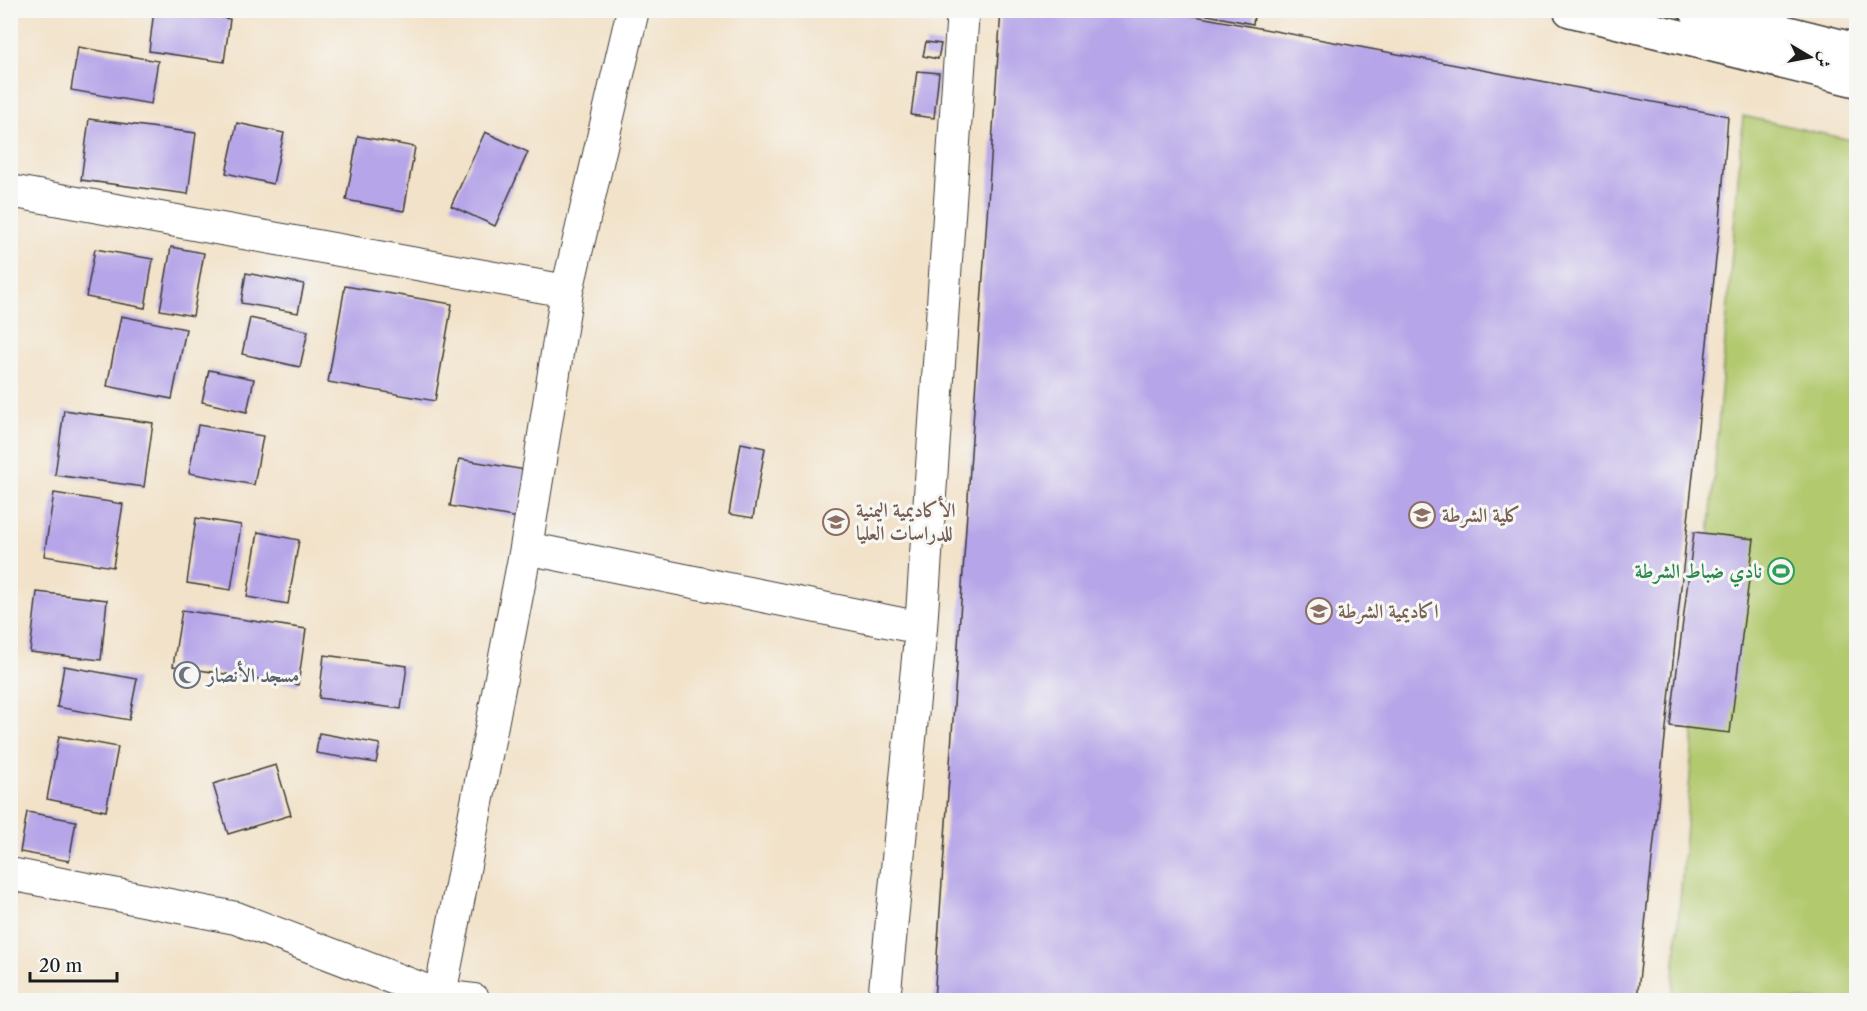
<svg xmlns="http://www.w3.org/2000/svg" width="1867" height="1011" font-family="'Libre Caslon Text',Amiri,serif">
<rect width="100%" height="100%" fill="#f6f6f2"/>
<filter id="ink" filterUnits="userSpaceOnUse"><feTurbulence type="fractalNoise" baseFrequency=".0167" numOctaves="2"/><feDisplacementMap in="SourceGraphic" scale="12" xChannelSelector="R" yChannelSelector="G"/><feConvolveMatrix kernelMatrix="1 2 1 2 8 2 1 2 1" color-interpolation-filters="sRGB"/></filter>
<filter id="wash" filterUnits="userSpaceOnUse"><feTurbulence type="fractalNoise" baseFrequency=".008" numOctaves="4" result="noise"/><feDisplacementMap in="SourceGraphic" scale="24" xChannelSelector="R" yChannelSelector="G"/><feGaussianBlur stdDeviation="1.35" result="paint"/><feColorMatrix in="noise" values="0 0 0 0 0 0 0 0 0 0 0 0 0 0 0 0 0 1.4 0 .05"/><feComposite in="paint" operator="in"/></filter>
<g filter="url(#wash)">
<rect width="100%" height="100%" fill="#f2e2c9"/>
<path fill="#b2c96e" stroke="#677245" stroke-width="1.5" d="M1743,116L1856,141V1000H1672Z"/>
<g id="blocks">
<path fill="#b6a5e8" d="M154,10H174L230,19L224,62L149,51Z
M1001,10H1163L1728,116L1720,221L1637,1000H934Z
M1182,10H1255L1253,24Z
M926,42L941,44L938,59L923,56Z
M78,47L158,61L151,104L71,90Z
M917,71L939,73L934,118L911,115Z
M89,119L196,133L188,194L81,180Z
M237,123L284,133L273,184L226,173Z
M485,132L528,152L495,226L451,206Z
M358,136L415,147L404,211L346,200Z
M171,247L204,253L193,316L160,310Z
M95,249L153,259L145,308L86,297Z
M246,273L304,284L298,313L241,303Z
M345,286L452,304L435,401L328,382Z
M121,316L186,329L172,399L107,386Z
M250,318L308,331L300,367L242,354Z
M209,370L254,379L247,412L202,402Z
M64,410L153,423L144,487L55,475Z
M198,425L263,436L254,485L189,473Z
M741,443L765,448L753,518L729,514Z
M459,459L526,470L518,518L450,506Z
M54,493L123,504L113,567L44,556Z
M196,518L241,525L231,590L187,583Z
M258,532L299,540L288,604L247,597Z
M1694,532L1754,539L1730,733L1670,726Z
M37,592L107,600L101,660L30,652Z
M182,610L306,629L298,685L173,666Z
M324,655L407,666L401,709L319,698Z
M64,666L137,679L129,720L57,707Z
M319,733L380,744L376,763L316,753Z
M59,736L118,747L106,811L47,799Z
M276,765L291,815L228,834L213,784Z
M27,812L76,821L69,861L20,852Z"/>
</g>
</g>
<g filter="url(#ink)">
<use href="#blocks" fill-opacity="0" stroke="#3c3a36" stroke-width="1.5"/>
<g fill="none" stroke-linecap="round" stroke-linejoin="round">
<defs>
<path id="street" d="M10,191L567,291
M526,548L921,628
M10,874L236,918L440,996L474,1000
M439,1000L526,548L567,291L633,10
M884,1000L921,628L963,10"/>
<path id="primary" d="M1570,10L1856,80
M1696,10L1856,50"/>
</defs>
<use href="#street" stroke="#3c3a36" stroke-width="34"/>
<use href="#primary" stroke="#3c3a36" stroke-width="36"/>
<use href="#street" stroke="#fff" stroke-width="32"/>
<use href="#primary" stroke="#fff" stroke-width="33"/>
</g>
</g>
<defs>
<symbol id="university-ring" viewBox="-11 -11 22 22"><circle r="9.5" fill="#f6f6f2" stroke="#8d6e63" stroke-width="1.5"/><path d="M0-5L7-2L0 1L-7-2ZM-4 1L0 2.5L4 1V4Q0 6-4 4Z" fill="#8d6e63"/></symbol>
<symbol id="stadium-ring" viewBox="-11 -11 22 22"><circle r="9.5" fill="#f6f6f2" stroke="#2e9e5b" stroke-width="1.5"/><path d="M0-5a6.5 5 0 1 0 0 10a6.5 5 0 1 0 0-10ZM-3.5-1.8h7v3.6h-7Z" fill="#2e9e5b"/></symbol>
<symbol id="mosque-ring" viewBox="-11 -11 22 22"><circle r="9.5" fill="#f6f6f2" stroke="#6b7280" stroke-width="1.5"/><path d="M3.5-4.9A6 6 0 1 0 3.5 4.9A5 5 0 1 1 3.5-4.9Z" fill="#6b7280"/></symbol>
</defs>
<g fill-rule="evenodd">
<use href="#university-ring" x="1407" y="500" width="30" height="30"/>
<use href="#university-ring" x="821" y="507" width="30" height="30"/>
<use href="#stadium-ring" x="1766" y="556" width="30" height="30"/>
<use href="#university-ring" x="1304" y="596" width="30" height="30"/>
<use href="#mosque-ring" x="172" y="660" width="30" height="30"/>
</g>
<g text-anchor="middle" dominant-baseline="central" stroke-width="6" stroke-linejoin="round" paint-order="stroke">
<g font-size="20" font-weight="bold" fill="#785e54" stroke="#f6f6f2" text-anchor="start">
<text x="856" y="510">الأكاديمية اليمنية<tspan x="856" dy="23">للدراسات العليا</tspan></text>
<text x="1442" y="515">كلية الشرطة</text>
<text x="1338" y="611">اكاديمية الشرطة</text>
</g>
<g font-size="20" font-weight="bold" fill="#27864d" stroke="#f6f6f2" text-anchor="end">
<text x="1762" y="571">نادي ضباط الشرطة</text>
</g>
<g font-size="20" font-weight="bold" fill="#5b616d" stroke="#f6f6f2" text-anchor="start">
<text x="207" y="675">مسجد الأنصار</text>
</g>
</g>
<rect width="1867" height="1011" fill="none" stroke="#f6f6f2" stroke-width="36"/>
<g transform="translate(1810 57) rotate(100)" stroke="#f6f6f2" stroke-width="4.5" paint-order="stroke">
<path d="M0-4.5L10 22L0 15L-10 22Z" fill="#1c1c1c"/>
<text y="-9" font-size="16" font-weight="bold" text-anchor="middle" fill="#1c1c1c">ش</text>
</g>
<path d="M30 972v9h87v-9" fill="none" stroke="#1c1c1c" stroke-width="3"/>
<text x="39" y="972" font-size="18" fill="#1c1c1c" stroke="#f6f6f2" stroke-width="4.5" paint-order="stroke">20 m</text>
</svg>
